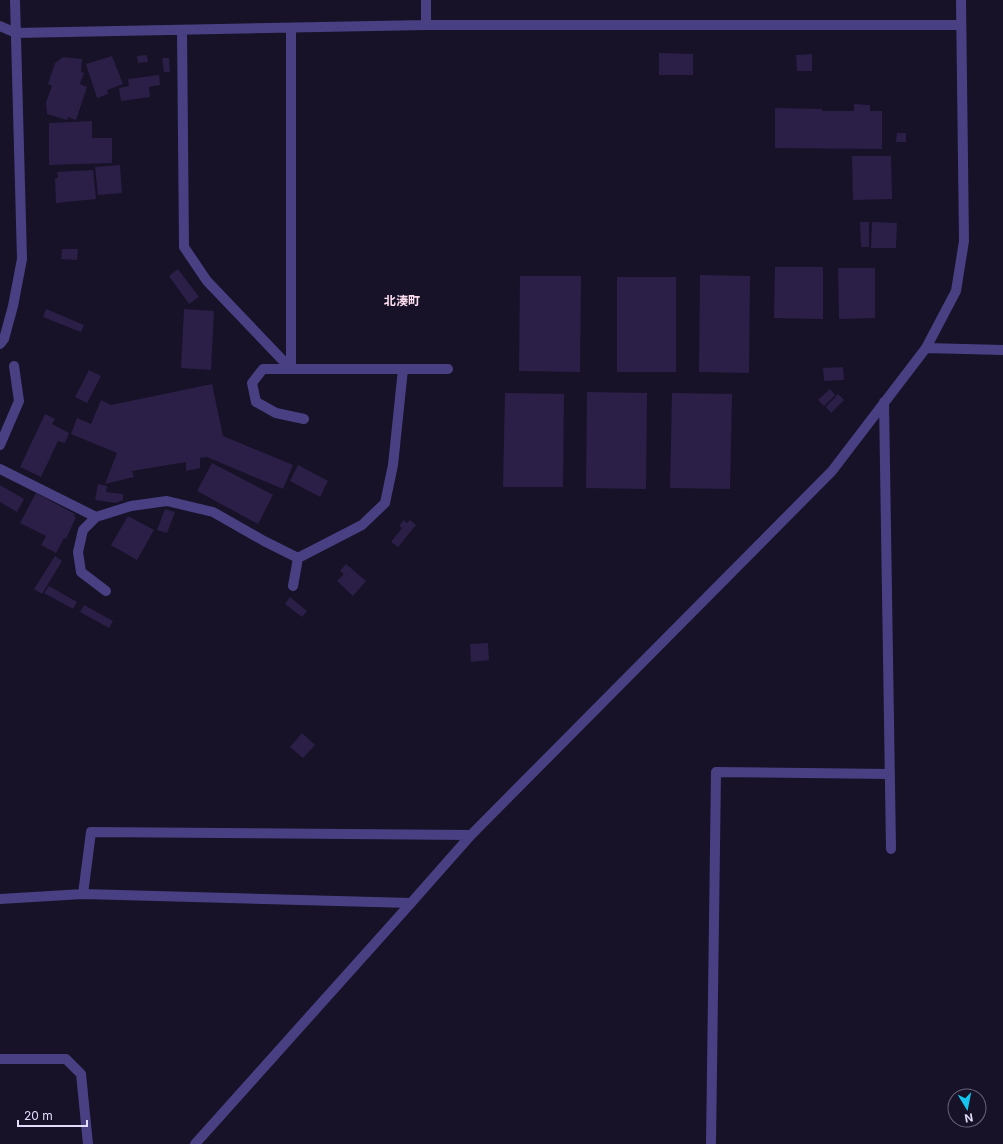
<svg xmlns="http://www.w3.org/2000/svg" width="1003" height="1144" font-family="Inter,'Noto Sans JP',sans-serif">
<rect width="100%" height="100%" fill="#171227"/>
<path fill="#2b1f47" d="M659,53L693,54V75H659Z
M812,54V71H797L796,55Z
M147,55L148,62L138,63L137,56Z
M112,56L123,84L107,90L108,94L97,98L86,64Z
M63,57L82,59L81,72L84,73L80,84L87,87L76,120L68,117L67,120L47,114L46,102L52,86L48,84L55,63Z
M162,58H169L170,72H164Z
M159,75L160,85L149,87L150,97L121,101L119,88L129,86L128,79Z
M854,104L870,105V111H882V149L775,148V108L822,109V111H854Z
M92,121V138H112V163L49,165V123Z
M897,133H906V142H896Z
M852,156H891L892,199L853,200Z
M120,165L122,193L98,195L95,167Z
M93,170L96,199L56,203L55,178H58L57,172Z
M860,222H869V247H861Z
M872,222L897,223L896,248H871Z
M62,249H78L77,260L61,259Z
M775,267H823V319L774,318Z
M838,268H875V318L839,319Z
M178,269L199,297L189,304L169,276Z
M700,275L750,276L749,373L699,372Z
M520,276H581L580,372L519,371Z
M617,277H676V372H617Z
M46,309L84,325L81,332L43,317Z
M184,309L214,311L211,370L181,368Z
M843,367L844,380L824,381L823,368Z
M89,370L101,376L87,403L75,397Z
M212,384L223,436L293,465L283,489L207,457L200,458V468L186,471V462L132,471L134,477L105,484L117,453L71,434L77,418L91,424L101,400L111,405Z
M830,389L835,395L824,406L818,400Z
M587,392L647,393L646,489L586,488Z
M505,393L564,394L563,487H503Z
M672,393L732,394L730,489L670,488Z
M838,394L844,400L831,413L826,407Z
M45,414L55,419L52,424L69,433L65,443L58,441L41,477L20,467Z
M212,463L273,495L258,524L197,491Z
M298,465L328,481L320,497L290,481Z
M98,484L107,486L106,492L123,494V500L116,503L95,500Z
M0,485L24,499L17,512L0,502Z
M36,493L75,514L74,517H76L66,539L64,538L56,553L41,545L46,536L20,523Z
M165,509L175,512L167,533L157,530Z
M128,516L154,530L137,560L111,545Z
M404,520L407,523L410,520L416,525L398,547L391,542L402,528L399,526Z
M55,556L62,561L42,594L34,589Z
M346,564L366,581L353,596L337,581L344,574L340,571Z
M49,586L77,602L73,609L44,593Z
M290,597L307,611L302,617L285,604Z
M84,605L113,621L109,628L80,612Z
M488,643L489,660L471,662L470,644Z
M302,733L315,745L303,758L290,747Z"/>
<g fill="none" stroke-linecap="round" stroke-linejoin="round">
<path stroke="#484083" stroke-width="10" d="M426,0V25
M0,26L16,33L426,25H961
M182,30L184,247L207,281L291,369
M0,344L4,339L13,306L22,259L15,0
M926,348L1003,350
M291,369V28
M884,402L891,849
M304,419L276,413L256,402L252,383L263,369H448
M0,445L19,401L14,366
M0,469L96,517
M298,558L362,525L385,503L393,465L403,369
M106,591L81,572L78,552L83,530L96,517L131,506L167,501L213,512L264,541L298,558L293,586
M83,894L91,832L471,835
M0,899L83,894L411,903
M0,1059H66L81,1074L88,1144
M195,1144L411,903L471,835L832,471L926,348L956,291L964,241L961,0
M711,1144L716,772L890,774"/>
</g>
<g text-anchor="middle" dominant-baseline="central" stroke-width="4" stroke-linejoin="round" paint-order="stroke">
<g font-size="12" font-weight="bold" fill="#fdddee" stroke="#171227">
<text x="402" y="300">北湊町</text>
</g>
</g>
<g transform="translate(967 1108) rotate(170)"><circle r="19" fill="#171227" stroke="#68627c"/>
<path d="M0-3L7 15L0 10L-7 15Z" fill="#14c6ef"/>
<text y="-6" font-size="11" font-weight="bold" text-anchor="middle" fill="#e1dbfc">N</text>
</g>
<path d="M18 1120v6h69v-6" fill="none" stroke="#e1dbfc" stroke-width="2"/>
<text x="24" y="1120" font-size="12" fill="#e1dbfc" stroke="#171227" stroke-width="3" paint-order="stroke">20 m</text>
</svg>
